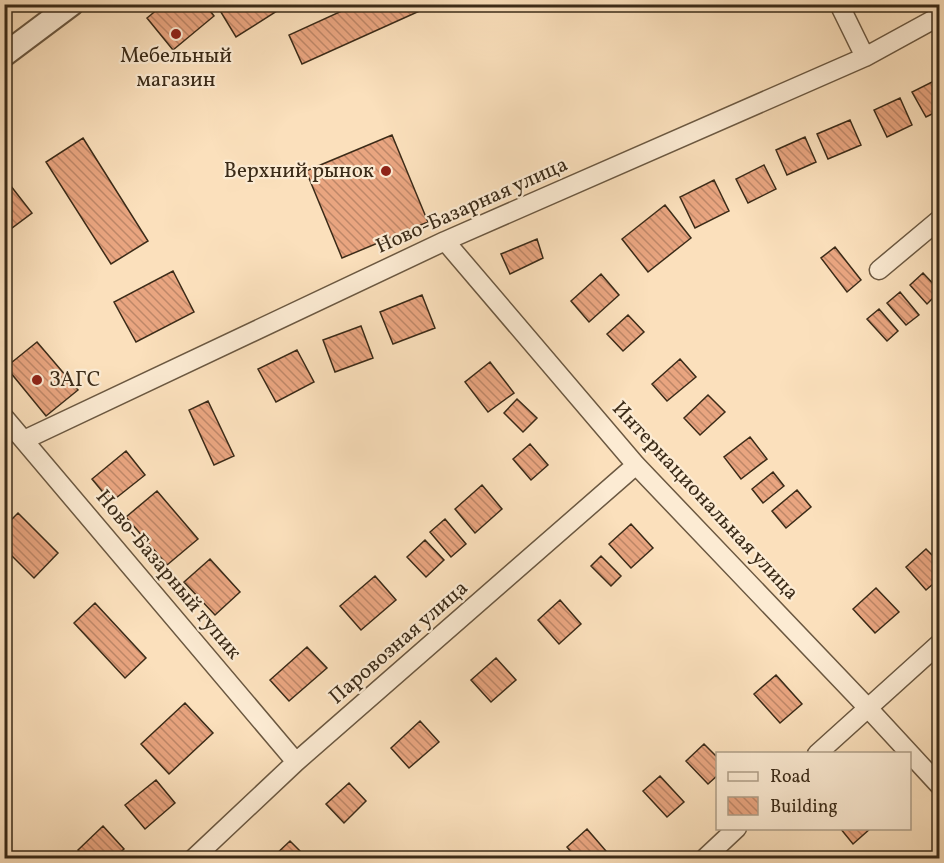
<svg xmlns="http://www.w3.org/2000/svg" width="944" height="863" font-family="Vollkorn,serif">
<defs>
<pattern id="building-back-hatch" width="6" height="6" patternUnits="userSpaceOnUse" patternTransform="scale(1.5)"><rect width="6" height="6" fill="#e9a580"/><path d="M-1 5l2 2M0 0l6 6M5-1l2 2" fill="none" stroke="#be8768"/></pattern>
</defs>
<rect width="100%" height="100%" fill="#fbe0bc"/>
<filter id="stains"><feTurbulence type="fractalNoise" baseFrequency=".00333" numOctaves="4"/><feColorMatrix values="0 0 0 0 .2 0 0 0 0 .09 0 0 0 0 .02 0 0 0 .5 -.17"/></filter>
<radialGradient id="worn" r=".72"><stop offset=".6" stop-color="#630" stop-opacity="0"/><stop offset="1" stop-color="#630" stop-opacity=".3"/></radialGradient>
<path fill="url(#building-back-hatch)" stroke="#3b2b18" stroke-width="1.5" d="M164,4H205L214,16L173,50L147,18Z
M216,4H288L236,37Z
M357,4H435L302,64L289,35Z
M940,78V110L926,117L912,92Z
M900,98L912,125L887,137L874,110Z
M850,120L861,145L828,159L817,134Z
M392,135L428,222L342,258L306,171Z
M805,137L816,162L787,175L776,150Z
M83,138L148,241L111,264L46,162Z
M764,165L776,189L748,203L736,179Z
M714,180L729,211L695,228L680,197Z
M7,181L32,213L4,234V183Z
M665,205L691,238L648,272L622,239Z
M537,239L543,258L510,274L501,254Z
M835,247L861,280L847,292L821,258Z
M173,271L194,312L136,342L114,302Z
M923,273L940,291L927,304L910,285Z
M601,274L619,295L589,322L571,301Z
M900,292L919,315L906,325L887,303Z
M422,295L435,328L393,344L380,312Z
M879,309L898,331L887,341L867,319Z
M628,315L644,332L623,351L607,334Z
M361,326L373,358L335,372L323,340Z
M37,342L78,390L46,416L6,367Z
M297,350L314,382L276,402L258,369Z
M680,359L696,377L667,401L652,384Z
M490,362L514,393L488,412L465,382Z
M708,395L725,412L700,435L684,418Z
M517,399L537,418L523,432L504,413Z
M208,401L234,456L214,465L189,410Z
M750,437L767,459L741,479L724,457Z
M530,444L548,465L531,480L513,459Z
M126,451L145,475L111,502L92,479Z
M773,472L784,486L763,503L752,489Z
M482,485L502,509L475,533L455,509Z
M797,490L811,507L786,528L772,511Z
M157,491L198,539L167,565L126,517Z
M18,513L58,553L34,578L4,548V527Z
M445,519L466,544L451,557L430,532Z
M631,524L653,548L631,568L609,544Z
M425,540L444,560L426,577L407,557Z
M926,549L940,563V578L926,590L906,567Z
M601,556L621,576L611,586L591,566Z
M210,559L240,592L215,615L184,582Z
M375,576L396,600L361,630L340,606Z
M876,588L899,612L875,633L853,609Z
M560,600L581,624L559,644L538,620Z
M95,603L146,658L125,678L74,623Z
M307,647L327,668L289,701L270,680Z
M496,658L516,680L491,702L471,680Z
M776,675L802,704L780,723L754,694Z
M185,703L213,733L169,774L141,744Z
M420,721L439,742L409,768L391,748Z
M704,744L718,758V775L708,784L686,761Z
M660,776L684,802L667,817L643,791Z
M156,780L175,803L145,829L125,805Z
M349,783L366,801L344,823L326,804Z
M103,826L124,849L114,858H86L78,850Z
M840,828H871L853,844Z
M587,829L612,858H576L567,847Z
M290,841L307,858H272Z"/>
<g fill="none" stroke-linecap="round" stroke-linejoin="round">
<defs>
<path id="minor" d="M839,4L865,57
M445,241L636,465L867,707L940,786
M879,270L940,219
M4,417L296,762
M24,440L445,241L865,57L940,16
M817,754L940,643
M194,858L296,762L636,465
M705,858L737,828"/>
<path id="tertiary" d="M4,55L72,4"/>
</defs>
<use href="#minor" stroke="#6b5841" stroke-width="21"/>
<use href="#tertiary" stroke="#6b5841" stroke-width="26"/>
<use href="#minor" stroke="#fcebd3" stroke-width="18"/>
<use href="#tertiary" stroke="#fcebd3" stroke-width="22"/>
</g>
<g fill="#8f2418" stroke="#fcebd3" stroke-width="2">
<circle cx="176" cy="34" r="6"/>
<circle cx="386" cy="171" r="6"/>
<circle cx="37" cy="380" r="6"/>
</g>
<g text-anchor="middle" dominant-baseline="central" stroke-width="4.5" stroke-linejoin="round" paint-order="stroke">
<g font-size="21" fill="#3b2b18" stroke="#fcebd3">
<text x="176" y="56">Мебельный<tspan x="176" dy="24">магазин</tspan></text>
<text x="374" y="171" text-anchor="end">Верхний рынок</text>
<text x="49" y="380" text-anchor="start">ЗАГС</text>
</g>
<g font-size="21" fill="#3b2b18" stroke="#fcebd3">
<text transform="translate(472 206) rotate(-24)">Ново-Базарная улица</text>
<text transform="translate(705 501) rotate(47)">Интернациональная улица</text>
<text transform="translate(168 575) rotate(50)">Ново-Базарный тупик</text>
<text transform="translate(399 643) rotate(-41)">Паровозная улица</text>
</g>
</g>
<rect width="944" height="863" fill="none" stroke="#fbe0bc" stroke-width="24"/>
<rect x="6" y="6" width="932" height="851" fill="none" stroke="#3b2b18" stroke-width="3"/>
<rect x="12" y="12" width="920" height="839" fill="none" stroke="#3b2b18" stroke-width="1.5"/>
<rect x="716" y="752" width="195" height="78" fill="#fcebd3" stroke="#af9e88" stroke-width="1.5"/>
<rect x="728" y="772" width="30" height="9" fill="#fcebd3" stroke="#af9e88" stroke-width="1.5"/>
<text x="770" y="782" font-size="18" fill="#3b2b18">Road</text>
<rect x="728" y="797" width="30" height="18" fill="url(#building-back-hatch)" stroke="#af9e88" stroke-width="1.5"/>
<text x="770" y="812" font-size="18" fill="#3b2b18">Building</text>
<rect width="100%" height="100%" filter="url(#stains)"/>
<rect width="100%" height="100%" fill="url(#worn)"/>
</svg>
